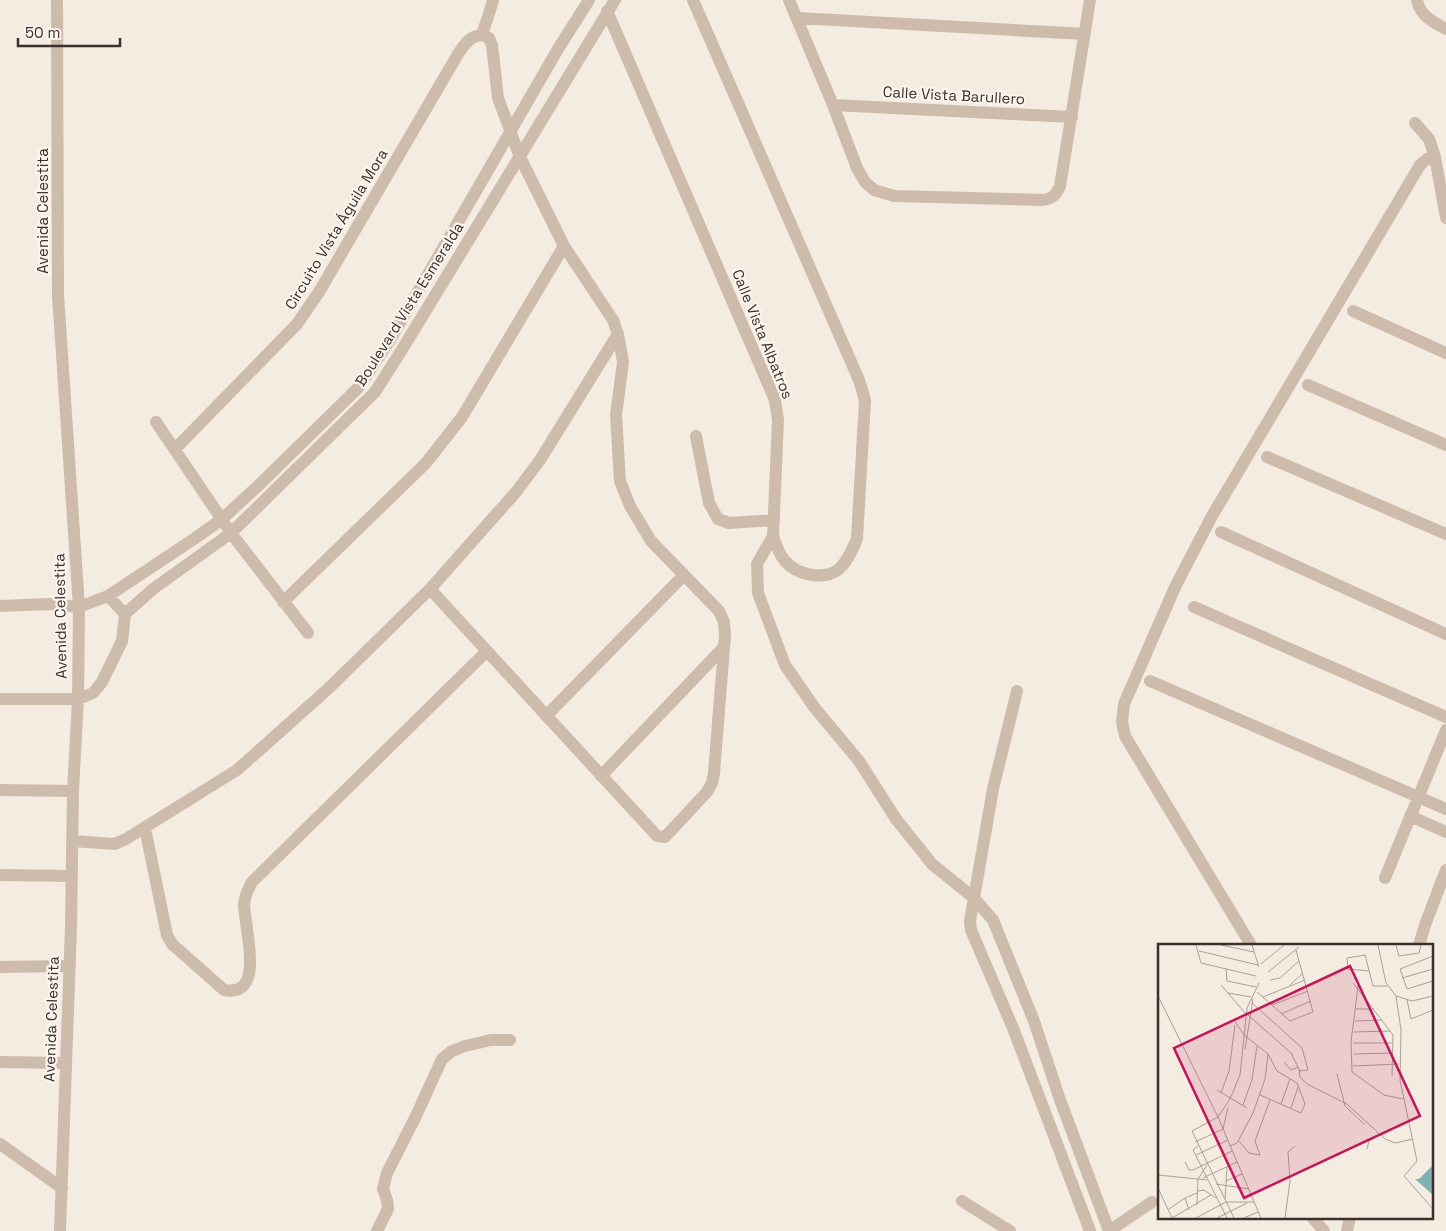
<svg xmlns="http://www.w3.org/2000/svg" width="1446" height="1231" font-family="'Space Grotesk',sans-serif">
<rect width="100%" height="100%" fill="#f4ebe1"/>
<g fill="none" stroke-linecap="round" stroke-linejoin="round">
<path stroke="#cdbbac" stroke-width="12" d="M57,0L58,295L79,607L78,699L73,791L71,927L60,1231
M789,0L833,105L857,168L865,182L874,190L894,196L1044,200C1053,198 1056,195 1060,186L1090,0
M1417,0C1420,16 1433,22 1446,29
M607,11L775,400L778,420L773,536C776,544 779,555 785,561C797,575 824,581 839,569C848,561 852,550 857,539L865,400L859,380L693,0
M797,18L1085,34
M833,105L1072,117
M1415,123L1429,139L1435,157L1446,218
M1353,311L1446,353
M1308,385L1446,445
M156,422L231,533L308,633
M696,436L709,503L718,519L729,523L774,520
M175,449L297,324L319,292L458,54C465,44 469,36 482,35
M1267,457L1446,534
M1221,532L1446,634
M773,536L757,564L758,593L785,665L814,707L859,761L896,819L932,864L974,898L993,920L1034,1021L1059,1097L1109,1231L1152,1202
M430,589L657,836L665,837L707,792L712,783L714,773L725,635L724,622L719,611L651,541L630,506L620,481L616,415L623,362L618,334
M108,596L125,614
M283,602L426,463L462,417L564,246
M0,606L49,604L79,607L108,596L194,539L222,519L259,485L359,387L390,340L558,49L589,0
M1194,607L1446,717
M1150,681L1446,809
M1017,691L993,789L970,921L971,930L1013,1028L1090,1231
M0,699H78L93,693L102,682L122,641L125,614L153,589L231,533L375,392L403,348L615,0
M546,716L684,575
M601,776L724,647
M0,790L73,791
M1410,816L1446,832
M145,828L167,935L172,944L224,990C267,998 244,927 244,904C245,896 248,889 252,882L487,651
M72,841L115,844L126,839L237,770L329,688L430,589L516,492L540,460L618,334L613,320L564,246L520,157L498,98L492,45L489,38L482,35L493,1
M0,875L71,876
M1385,878L1446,730
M1251,945L1125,736L1122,722L1124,704L1176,585L1212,516L1420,165L1427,159L1435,157
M1419,945L1425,925L1446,870
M0,967L70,966
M0,1062L65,1063
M0,1144L62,1188
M962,1201L1010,1231
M1312,1217L1324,1231
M377,1231L388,1209L387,1200L383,1189L387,1173L415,1118L442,1059L452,1051L465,1046L491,1040H510
M1347,1231L1350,1217"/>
</g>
<g text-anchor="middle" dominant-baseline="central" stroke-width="4.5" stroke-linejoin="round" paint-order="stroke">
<g font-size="15" fill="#3b302b" stroke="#fbf5ee">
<text transform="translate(954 95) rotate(3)">Calle Vista Barullero</text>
<text transform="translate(42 211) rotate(-90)">Avenida Celestita</text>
<text transform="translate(336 229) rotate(-59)">Circuito Vista Águila Mora</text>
<text transform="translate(409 304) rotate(-58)">Boulevard Vista Esmeralda</text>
<text transform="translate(763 334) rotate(68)">Calle Vista Albatros</text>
<text transform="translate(60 616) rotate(-91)">Avenida Celestita</text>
<text transform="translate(51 1019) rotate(-88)">Avenida Celestita</text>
</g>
</g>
<g transform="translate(1158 944)">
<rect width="275" height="275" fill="#f4ebe1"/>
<path d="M275,221V251L257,235H261Z" fill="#7fb0b2"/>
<path fill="none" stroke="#aaa098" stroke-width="1" d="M38,1L43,19L98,32M63,1L96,8M94,1L101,23M220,1L228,39L238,52L254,57L275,52M238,1L241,12L261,9L263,1M41,7L100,21M275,12L242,25L249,45L275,37M103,20L126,1M68,25L69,37L98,43M211,27L190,25L189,14L207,11L215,42H229M110,28L141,3M244,34L275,25M112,36L122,34L141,17M195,39L235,91L234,132M63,41L88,70M132,41L145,29M200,42L193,98L194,128L226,151L245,155M99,48L132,77L155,68L138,6M70,49L93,53M0,52L60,173L103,274M238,52L243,86L242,136L259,217L246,232L275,265M105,53L147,36M249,56L253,75L275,66M114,61L150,47M198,65H216M123,70L153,57M90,71L133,109L142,127L150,126L144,104L94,59M197,77L224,76M196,88L232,87M195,99H235M87,105L95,55M196,110L234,109M126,118L133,126L140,123M195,122L241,120M141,125L142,133L149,140L189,160L227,195L237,199L255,195M179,130L187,162L207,181M59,146L89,164M63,149L71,127L77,81M102,151L143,169L147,160L139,139L119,127L110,110M123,160L132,135M85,161L94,136L99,102M133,164L140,143M81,197L91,209L102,211L97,197L112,156M37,198L65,185L70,164M40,202L35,206L69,274M72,202L79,199L95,169L107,135L110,110L86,91L76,76M209,205L211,197L221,191M38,211L70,196M27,218L31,226H35L74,207M0,231L49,236M45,234L79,218M68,237L84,230M58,240L91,245M0,244L14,274M40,247L46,246L58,254M67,255L69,223M39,261L40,235L49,221M11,265L27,254M31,266L27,254L39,249M14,274L53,251M38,274L68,258H96M59,274L89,259M76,274L34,187L60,173L72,155L82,131L89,64L101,39M86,274L100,268M127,274L132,237L130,208L137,202"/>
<path fill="#c2185b" fill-opacity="0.15" stroke="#c2185b" stroke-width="2.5" d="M192,22L262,172L86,254L16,104Z"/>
<rect width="275" height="275" fill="none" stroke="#3b302b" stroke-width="2.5"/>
</g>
<path d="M18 38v8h102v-8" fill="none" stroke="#3b302b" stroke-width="2.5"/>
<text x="25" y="38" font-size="15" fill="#3b302b" stroke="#fbf5ee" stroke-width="4" paint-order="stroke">50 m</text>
</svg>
